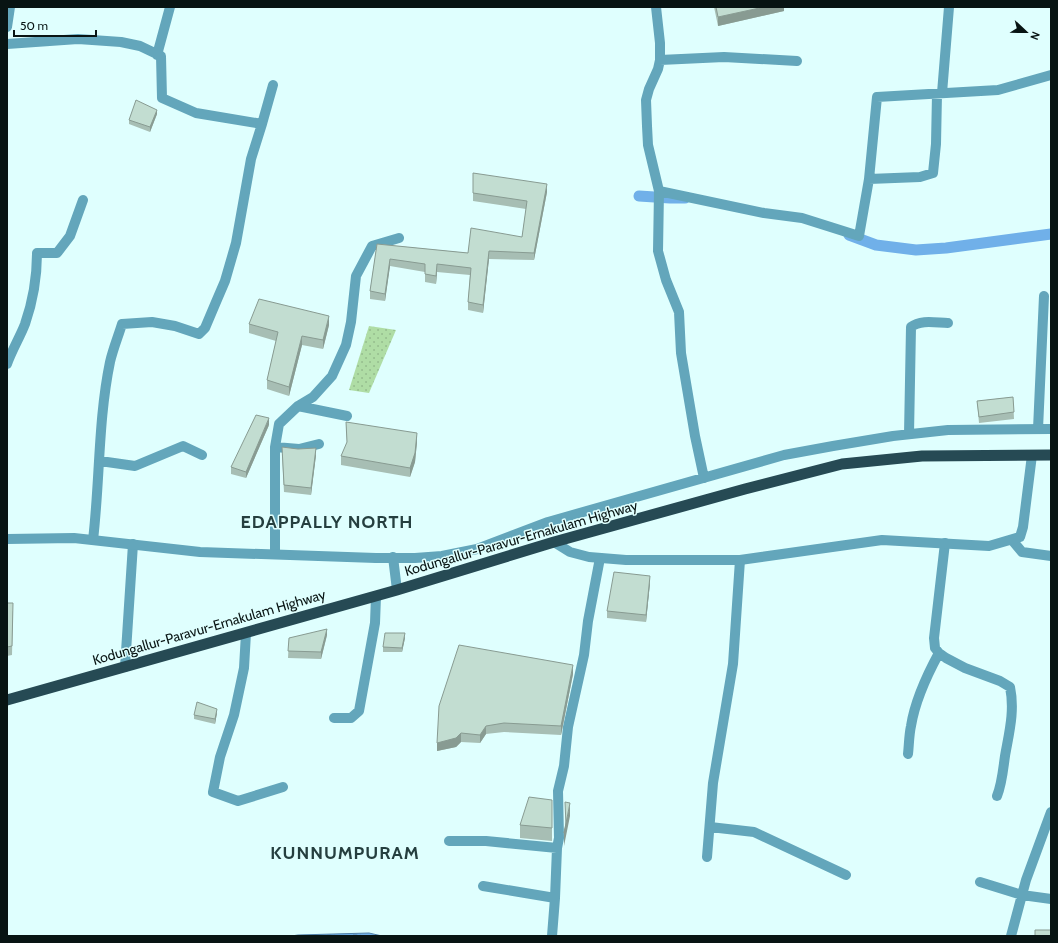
<svg xmlns="http://www.w3.org/2000/svg" width="1058" height="943" font-family="Cabin,sans-serif">
<defs>
<pattern id="grass-dots" width="8" height="8" patternUnits="userSpaceOnUse"><rect width="8" height="8" fill="#afdda5"/><path d="M2 2h.1M6 6h.1" fill="none" stroke="#95bd8d" stroke-width="1.8" stroke-linecap="round"/></pattern>
<pattern id="water-ripples" width="26" height="14" patternUnits="userSpaceOnUse"><rect width="26" height="14" fill="#70b0e9"/><path d="M2 4q2-2 4 0t4 0M15 11q2-2 4 0t4 0" fill="none" stroke="#6096c7"/></pattern>
</defs>
<rect width="100%" height="100%" fill="#dffffe"/>
<path fill="url(#grass-dots)" d="M369,326L396,330L369,393L349,390Z"/>
<path fill="url(#water-ripples)" stroke="#5181a9" d="M369,933L382,936H291L298,935Z"/>
<g fill="none" stroke-linecap="round" stroke-linejoin="round">
<path stroke="#70b0e9" stroke-width="11" d="M639,196L670,198H685
M849,235L876,245L916,250L946,248L1051,234"/>
<path stroke="#63a6bb" stroke-width="10" d="M656,7L660,43V60L658,69L649,89L646,100L647,126L648,145L659,191L658,251L666,280L679,312L681,353L695,436L704,478
M7,27L10,7
M7,44L78,39L121,42L140,46L161,56L162,98L196,113L262,124
M157,55L170,7
M660,60L724,57L797,61
M942,93L949,7
M937,94L936,144L933,173L920,177L869,179L877,97L998,90L1051,75
M659,191L764,213L802,218L859,236L869,179
M7,364C12,350 20,337 25,324C33,301 37,277 37,253H57L70,236L83,200
M298,406L313,397L332,376L346,345L351,322L356,276L372,246L399,238
M1038,429L1044,296
M909,434L911,327C921,319 937,323 948,323
M275,447L279,424L298,406L347,416
M100,461L135,466L183,446L202,455
M93,540C100,481 98,420 110,362C113,349 118,337 122,324L152,322L175,326L199,334L205,328L216,302L225,281L236,243L251,159L262,124L273,85
M1012,540L1022,552L1051,556
M945,543L934,638L935,648L939,653L946,658L965,668L1000,681L1010,687C1015,711 1009,733 1005,756C1003,770 1002,784 997,796
M275,554V447L299,449L319,444
M393,557L397,590
M376,558H415L442,556L477,549L548,522L784,455L833,446L893,436L948,430L1051,429
M246,633L244,668L234,715L220,757L213,792L238,801L283,787
M125,667L133,544
M334,718H351L359,711L375,623L376,596
M908,754C909,745 909,735 911,726C915,701 927,675 939,653
M710,827L754,832L846,875
M449,841H486L557,848
M707,857L713,783L733,664L740,560
M980,882L1022,895L1051,899
M483,886L555,898
M552,936L555,898L557,848L559,838L558,791L564,766L568,727L584,655L588,621L600,558
M1011,936L1026,880L1051,812"/>
<path stroke="#63a6bb" stroke-width="10" d="M7,539L74,538L200,552L376,558
M554,542L570,552L589,557L626,560H740L882,540L989,546L1020,537L1023,527L1032,455"/>
<path stroke="#264a54" stroke-width="11" d="M7,700L397,590L554,542L745,489L842,464L922,456L1051,455"/>
</g>
<path fill="#a7beb4" d="M714,7H784V11L718,26Z
M157,114L150,132L129,124V120Z
M473,173L547,192L534,260L489,259L483,313L468,310V302L470,275L437,272L436,284L425,282V272L390,266L385,301L370,299V291L377,244L468,253L522,237L526,209L473,201Z
M249,324L329,325L323,349L302,345L289,396L267,389V380L276,341L249,333Z
M1013,397L1014,419L979,423L977,401Z
M346,422L417,442L415,462L410,477L341,465V456L347,444Z
M269,425L246,478L231,474V467Z
M298,449L316,455L311,495L284,492L282,454Z
M650,583L646,622L607,618V611Z
M7,603L13,612L12,655L7,656Z
M327,635L321,659L288,658L289,638Z
M405,638L402,652H383V647Z
M573,674L561,735L504,732L486,734L480,743L461,742L456,747L437,751V743Z
M217,713L215,724L194,719V715Z
M552,800V841L520,838V825Z"/>
<path fill="#889b92" d="M764,7H784V11L718,26V17Z
M157,110V114L150,132V127Z
M547,184V192L534,260V253Z
M489,251V259L483,313V305Z
M390,259V266L385,301V294Z
M437,264V272L436,284V276Z
M329,316V325L323,349V340Z
M302,336V345L289,396V387Z
M269,418V425L246,478V472Z
M417,433V442L415,462L410,477V468Z
M316,448V455L311,495V488Z
M650,576V583L646,622V615Z
M327,629V635L321,659V652Z
M405,633V638L402,652V648Z
M573,665V674L561,735V726Z
M217,709V713L215,724V719Z
M486,726V734L480,743V735Z
M461,733V742L456,747L437,751V743Z
M570,803V816L564,846V833Z"/>
<path fill="#c2ddd1" stroke="#889b92" d="M716,7H764L718,17Z
M136,100L157,110L150,127L129,120Z
M473,173L547,184L534,253L489,251L483,305L468,302L471,268L437,264L436,276L425,274V264L390,259L385,294L370,291L377,244L468,253L471,228L522,237L527,201L473,193Z
M259,299L329,316L323,340L302,336L289,387L267,380L278,332L249,324Z
M1013,397L1014,412L979,417L977,401Z
M256,415L269,418L246,472L231,467Z
M346,422L417,433L415,453L410,468L341,456L347,442Z
M282,447L298,449L316,448L311,488L284,485Z
M614,572L650,576L646,615L607,611Z
M7,603H13L12,646L7,647Z
M327,629L321,652L288,651L289,638Z
M385,633H405L402,648L383,647Z
M459,645L573,665L561,726L504,723L486,726L480,735L461,733L456,738L437,743L439,706Z
M197,702L217,709L215,719L194,715Z
M529,797L552,800V828L520,825Z
M565,802L570,803L564,833L566,825Z
M1035,930H1051V936H1035Z"/>
<g text-anchor="middle" dominant-baseline="central" stroke-width="3" stroke-linejoin="round" paint-order="stroke">
<g font-size="14" fill="#081413" stroke="#dffffe">
<text transform="translate(521 538) rotate(-16)">Kodungallur-Paravur-Ernakulam Highway</text>
<text transform="translate(209 627) rotate(-16)">Kodungallur-Paravur-Ernakulam Highway</text>
</g>
<g font-size="18" font-weight="bold" letter-spacing="1" fill="#253f3f" stroke="#dffffe">
<text x="327" y="522">EDAPPALLY NORTH</text>
<text x="345" y="853">KUNNUMPURAM</text>
</g>
</g>
<rect width="1058" height="943" fill="none" stroke="#081413" stroke-width="16"/>
<g transform="translate(1026 32) rotate(112)" stroke="#dffffe" stroke-width="3" paint-order="stroke">
<path d="M0-3L7 15L0 10L-7 15Z" fill="#081413"/>
<text y="-6" font-size="11" font-weight="bold" text-anchor="middle" fill="#081413">N</text>
</g>
<path d="M14 30v6h82v-6" fill="none" stroke="#081413" stroke-width="2"/>
<text x="20" y="30" font-size="12" fill="#081413" stroke="#dffffe" stroke-width="3" paint-order="stroke">50 m</text>
</svg>
